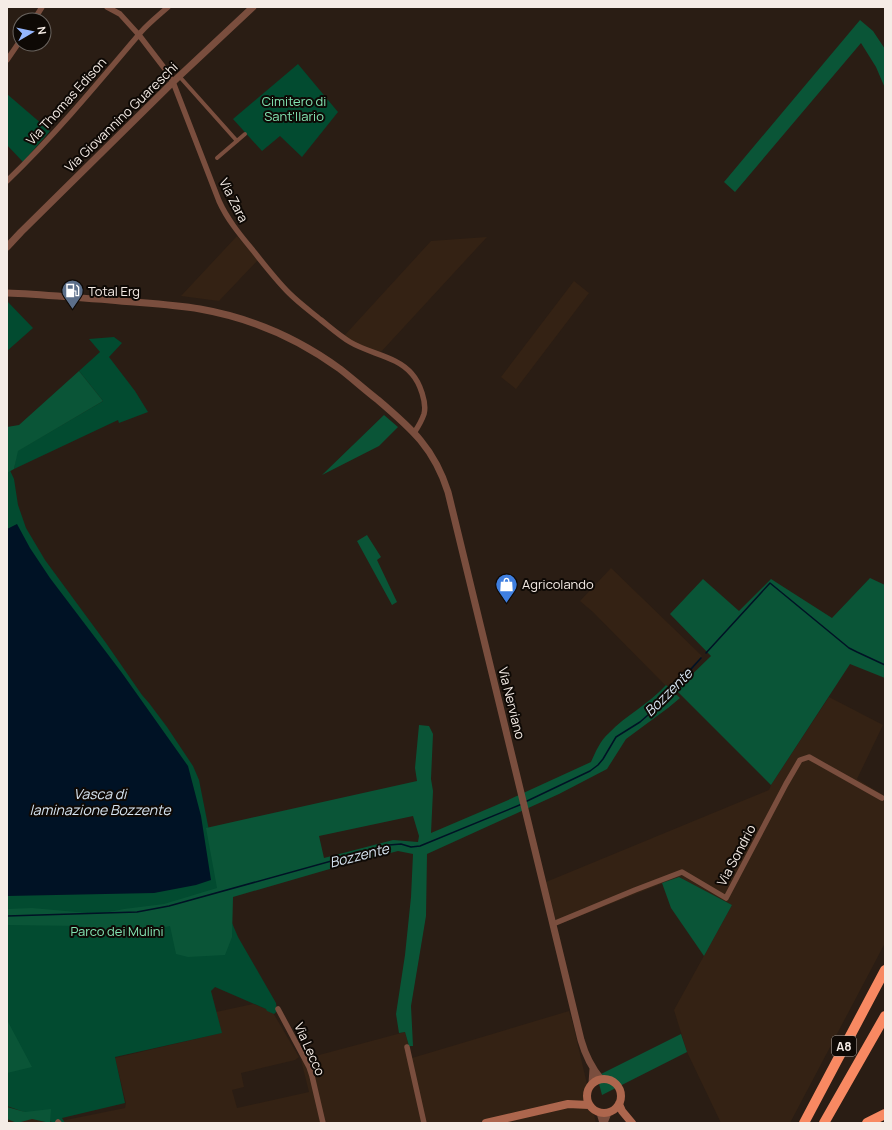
<svg xmlns="http://www.w3.org/2000/svg" width="892" height="1130" font-family="Manrope,sans-serif">
<rect width="100%" height="100%" fill="#2a1d14"/>
<path fill="#342214" d="M237,236L258,260L219,301L181,296Z
M487,237L380,353L355,343L344,336L431,241Z
M574,281L589,293L516,389L501,377Z
M611,568L702,656L669,689L593,612L580,601Z
M829,697L883,725L857,779L885,796V943L790,1123H721L687,1052L674,1010L732,905L679,877L557,925L546,882L769,790L771,785Z
M253,1004L272,1011L299,1057L295,1060L241,1073L244,1087L232,1090L237,1108L309,1092L301,1060L308,1058L405,1032L412,1058L569,1011L573,1024L596,1123H51L125,1108L126,1103L115,1058L221,1033L216,1012Z
M7,1113L49,1123H7Z"/>
<path fill="#024b30" d="M298,64L338,112L302,157L280,136L262,151L233,119Z
M7,94L50,131L23,162L7,145Z
M7,301L33,328L7,351Z
M114,337L122,343L109,357L135,391L148,412L119,423L118,420L14,469L17,451L103,401L79,371L100,352L89,339Z
M7,464L14,479L18,505L26,528L45,560L106,643L142,695L149,703L167,727L193,766L199,780L220,886L229,916L238,937L276,1003L277,1011L274,1014L267,1011L266,1009L215,987L211,991L222,1033L115,1057L125,1103L62,1118L65,1123H55L7,1106Z"/>
<path fill="#0a5537" fill-rule="evenodd" d="M860,20L873,31L885,49V88L876,67L861,43L735,192L724,182Z
M79,371L103,401L18,451L14,469L7,473V427L19,425Z
M384,415L398,427L379,446L322,475Z
M367,535L381,557L377,560L397,602L392,605L357,541Z
M870,578L885,585V678L850,664L771,785L676,690L711,656L670,614L703,579L739,611L771,579L832,618Z
M666,685L680,698L668,708L626,739L607,769L559,794L427,854L426,916L411,1006L413,1046H409L405,1032L399,1033L396,1014L405,955L411,897L413,854L398,851L340,866L233,897L232,937L225,955L188,957L176,954L170,926L125,937L81,926L7,925V909L32,908L99,914L124,909L164,904L217,888L206,828L417,781L415,768L419,725L429,726L433,734L431,779L433,791L431,833L506,801L591,762C596,751 600,741 609,733C626,715 649,704 666,685ZM413,816L419,836L418,842L393,840L324,858L319,836Z
M679,877L732,905L704,956L671,908L662,883Z
M7,1020L32,1067L7,1073Z
M681,1034L687,1052L602,1095L597,1076Z
M7,1107L25,1112L51,1109L50,1123L32,1119L17,1123L7,1119Z"/>
<path fill="#001225" d="M17,524L30,548L50,578L122,673L188,766L201,816L211,880L196,885L154,893L7,896V529Z"/>
<g fill="none" stroke-linecap="round" stroke-linejoin="round">
<path stroke="#001225" stroke-width="1.5" d="M706,653L770,583L849,648L857,652L885,665
M525,802L590,771L598,765L603,759L616,737L640,722L656,708L701,658
M7,916L137,912L169,906L389,845L401,844L411,847L420,846L522,804"/>
<path stroke="#7a4e3e" stroke-width="4" d="M179,76L237,141
M217,158L245,134"/>
<path stroke="#7a4e3e" stroke-width="5.5" d="M107,7L120,14L139,35L165,69L173,82L219,201C228,221 242,237 255,253C266,267 277,281 289,293C299,303 310,311 321,320C331,328 340,336 350,342C370,354 397,356 412,374C420,383 427,403 424,414C422,420 418,427 414,433
M34,20L42,7
M7,60L20,41
M7,181C55,135 98,83 141,32C149,23 159,15 168,7
M553,924L635,890L682,872L726,898L786,784L800,760L809,757L882,798
M278,1009L309,1067L312,1076L323,1123
M407,1047L424,1123
M58,1122L59,1123"/>
<path stroke="#7a4e3e" stroke-width="7" d="M7,247L21,232L173,82L253,7
M7,293C41,294 75,298 110,300C140,303 170,304 200,309C251,318 299,339 340,369C353,379 365,390 378,400C412,429 434,448 448,492L581,1040C585,1054 591,1067 601,1079
M592,1083L593,1069
M600,1113L603,1123
M604,1123L608,1113"/>
<path stroke="#ad664d" stroke-width="8" d="M587 1096a17 17 0 1 1 34 0a17 17 0 1 1-34 0Z
M619,1104L622,1111L632,1123
M486,1123L568,1104L589,1105"/>
<path stroke="#f88962" stroke-width="10" d="M804,1123L885,970
M824,1123L885,1016
M867,1123L885,1114"/>
</g>
<defs>
<symbol id="fuel-pin" viewBox="-11 -11 22 30"><path d="M0 17L-7.5 6A9.5 9.5 0 1 1 7.5 6Z" fill="#5c6f8a" stroke="#0e0905"/><path d="M-5.5-6h7V0h2V4h1.3V-2.5L3-4.5l.8-.8L6-3V5H2.5V1h-1V6h-7ZM-4.2-4.7v3.2H.2V-4.7Z" fill="#fff"/></symbol>
<symbol id="shop-pin" viewBox="-11 -11 22 30"><path d="M0 17L-7.5 6A9.5 9.5 0 1 1 7.5 6Z" fill="#3f7fe0" stroke="#0e0905"/><path d="M-5-2.5h2.3a2.7 3.5 0 0 1 5.4 0H5L5.5 6h-11ZM-1.5-2.5h3a1.5 2.3 0 0 0-3 0Z" fill="#fff"/></symbol>
</defs>
<g fill-rule="evenodd">
<use href="#fuel-pin" x="60" y="278" width="25" height="34"/>
<use href="#shop-pin" x="494" y="572" width="25" height="34"/>
</g>
<g text-anchor="middle" dominant-baseline="central" stroke-width="4" stroke-linejoin="round" paint-order="stroke">
<rect fill="#0e0905" stroke="#b0a8a2" stroke-width="1" x="832" y="1036" width="24" height="20" rx="3"/>
<g font-size="12" font-weight="bold" fill="#f5ece6">
<text x="844" y="1046">A8</text>
</g>
<g font-size="13" fill="#f5ece6" stroke="#0e0905">
<text transform="translate(66 101) rotate(-48)">Via Thomas Edison</text>
<text transform="translate(121 117) rotate(-44)">Via Giovannino Guareschi</text>
<text transform="translate(234 200) rotate(63)">Via Zara</text>
<text transform="translate(512 703) rotate(76)">Via Nerviano</text>
<text transform="translate(736 855) rotate(-62)">Via Sondrio</text>
<text transform="translate(310 1049) rotate(66)">Via Lecco</text>
</g>
<g font-size="13" fill="#83e3b2" stroke="#0e0905">
<text x="294" y="101">Cimitero di<tspan x="294" dy="15">Sant'Ilario</tspan></text>
<text x="117" y="931">Parco dei Mulini</text>
</g>
<g font-size="13" fill="#f5ece6" stroke="#0e0905" text-anchor="start">
<text x="88" y="291">Total Erg</text>
<text x="522" y="584">Agricolando</text>
</g>
<g font-size="14" font-style="italic" fill="#d7e5f2" stroke="#0e0905">
<text transform="translate(668 692) rotate(-45)">Bozzente</text>
<text x="100" y="793">Vasca di<tspan x="100" dy="16">laminazione Bozzente</tspan></text>
<text transform="translate(359 855) rotate(-14)">Bozzente</text>
</g>
</g>
<rect width="892" height="1130" fill="none" stroke="#f5ece6" stroke-width="16"/>
<g transform="translate(32 32) rotate(81)"><circle r="19" fill="#0e0905" stroke="#6a645f"/>
<path d="M0-3L7 15L0 10L-7 15Z" fill="#95b6fd"/>
<text y="-6" font-size="11" font-weight="bold" text-anchor="middle" fill="#f5ece6">N</text>
</g>
</svg>
